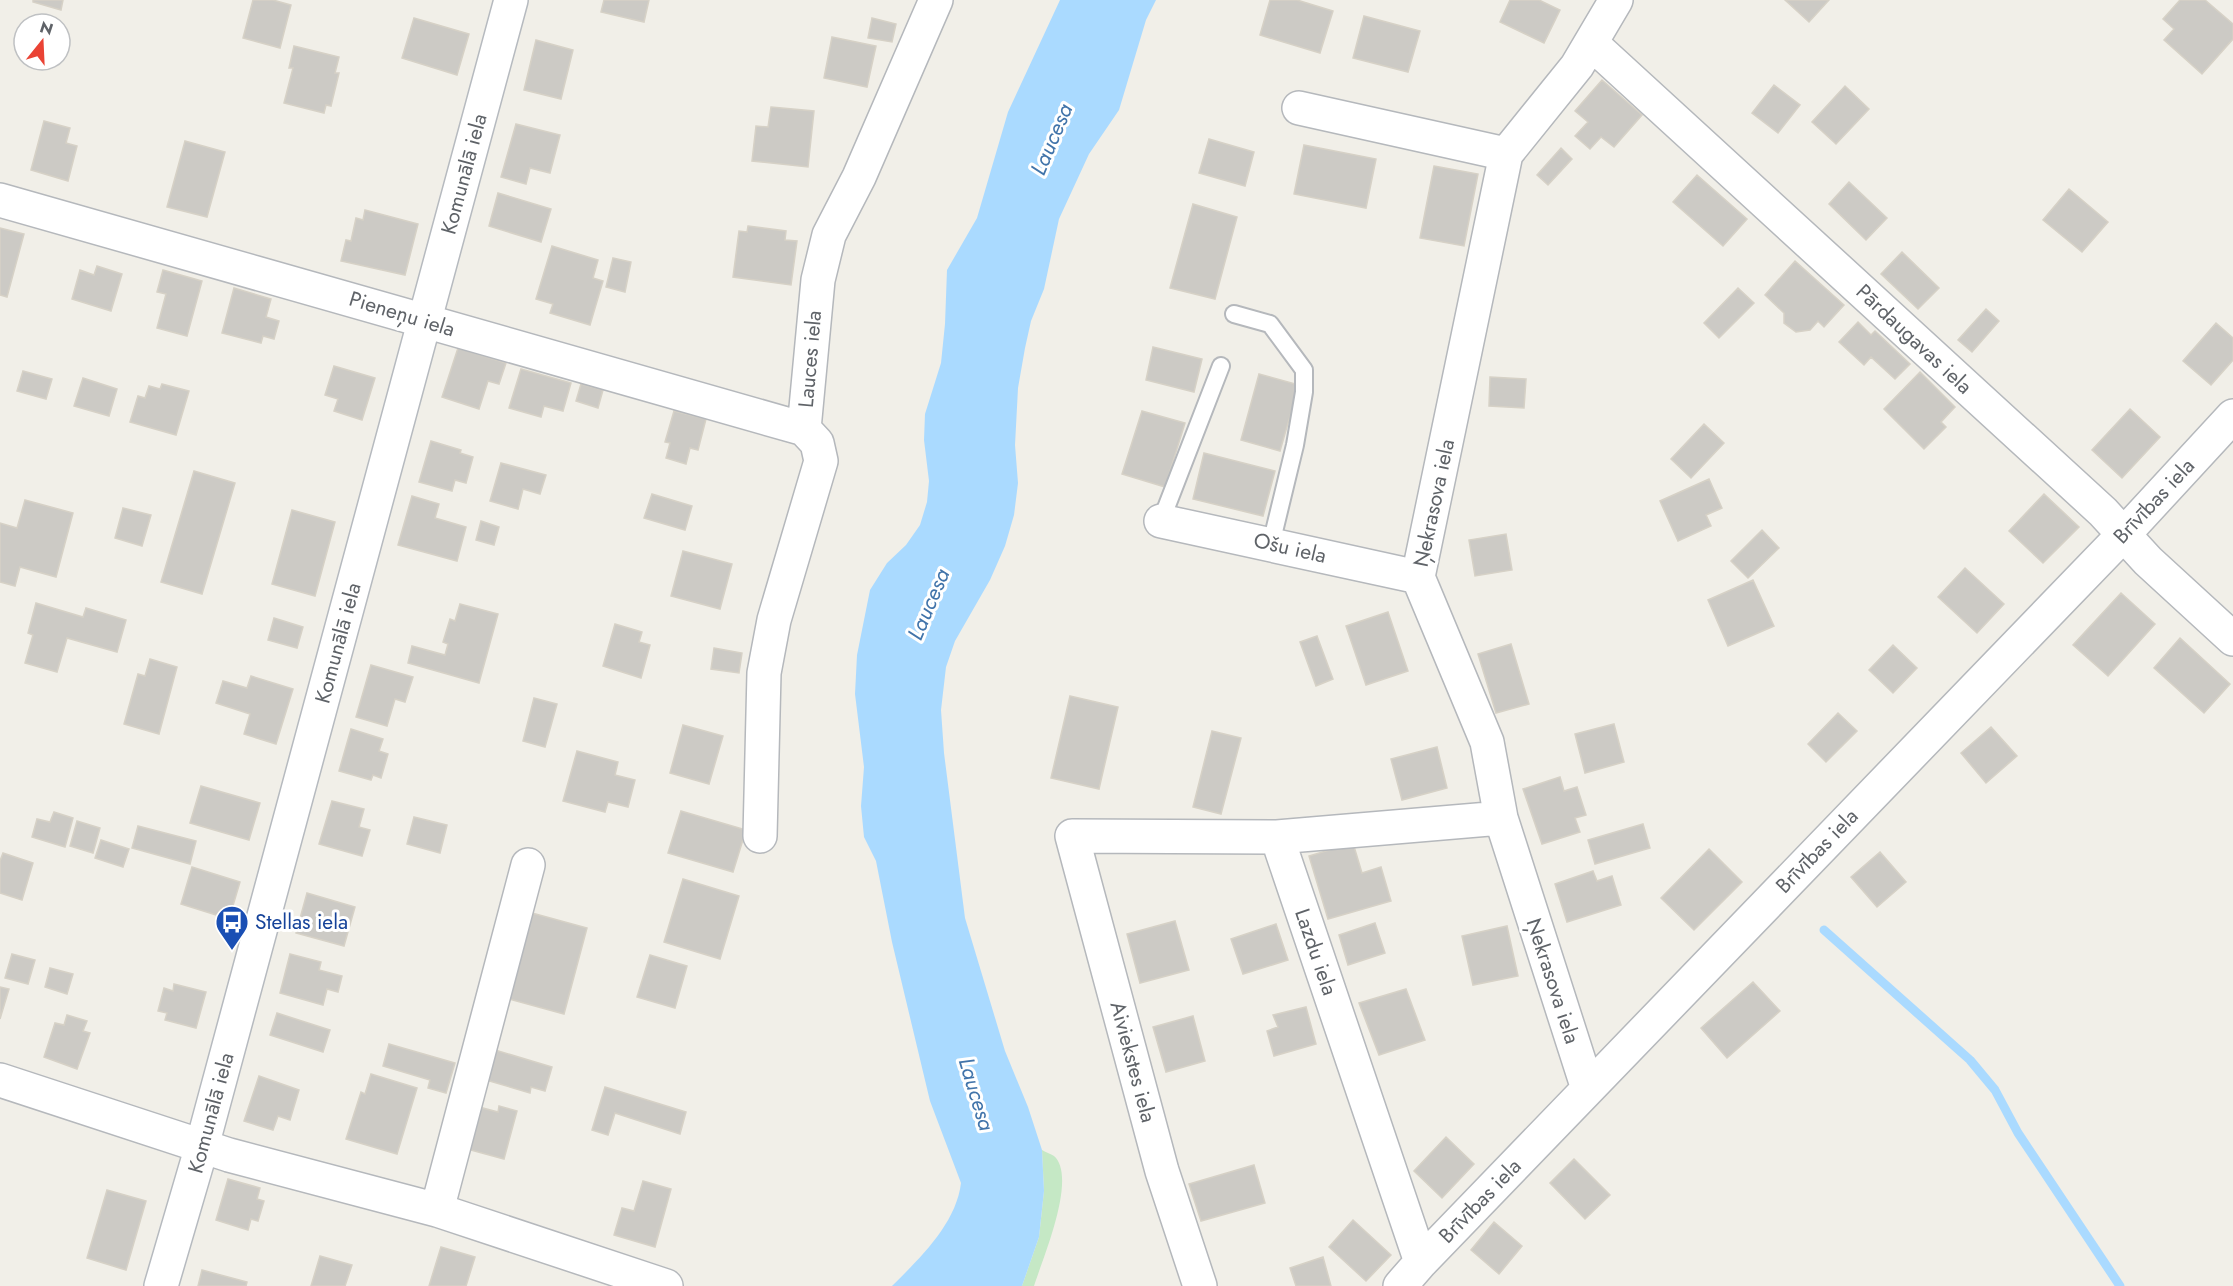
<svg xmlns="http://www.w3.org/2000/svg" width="2233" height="1286" font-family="Jost,sans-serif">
<rect width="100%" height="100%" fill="#f1efe8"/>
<path fill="#c5e8c5" d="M1042,1150C1045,1152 1051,1154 1054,1156C1078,1177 1042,1260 1034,1286H1022L1039,1237L1044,1191Z"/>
<path fill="#aadaff" d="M1060,0H1156L1146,20L1119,110L1089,154L1059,219L1044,289L1031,321L1025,348L1018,388L1015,445L1018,483L1014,515L1005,546L990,580L955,641L946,667L941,710L944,753L965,918L1005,1051L1028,1107L1042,1150L1044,1191L1039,1237L1022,1286H892C920,1258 956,1224 961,1183L930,1101L892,942L876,861L864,837L861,806L864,767L855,694L857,655L870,590L887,563L906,545L920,525L927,502L929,481L924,440L925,414L941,363L945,324L947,270L977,218L1008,112Z"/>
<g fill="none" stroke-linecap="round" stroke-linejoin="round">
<path stroke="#aadaff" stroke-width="9" d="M1824,930L1970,1060L1995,1090L2018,1133L2120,1286"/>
</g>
<path fill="#cccac5" stroke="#d6d1c6" stroke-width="1.5" d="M33,0H63L61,10L33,2Z
M253,0H273L291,5L280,48L243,38Z
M604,0H649L644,22L601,12Z
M1270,0H1297L1333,11L1320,53L1260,35Z
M1510,0H1539L1560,10L1544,43L1500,22Z
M1785,0H1829L1809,22Z
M2180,0H2205L2233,24V39L2202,74L2164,40L2174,29L2163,19Z
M1364,16L1420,31L1408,72L1353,58Z
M414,18L469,34L457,75L402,58Z
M872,18L896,24L892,42L868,38Z
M832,37L876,46L867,87L824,78Z
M536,40L573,50L561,99L524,90Z
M294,46L339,57L335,73H339L331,106L326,105L324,113L284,103L293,68H289Z
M1602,80L1642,115L1614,147L1601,137L1590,149L1575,136L1588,122L1575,111Z
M1774,85L1800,105L1778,133L1752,113Z
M1845,86L1869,109L1836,144L1812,122Z
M771,107L814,111L808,167L752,161L756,126L768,127Z
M44,121L70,128L66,143L77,146L68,181L31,170Z
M516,124L560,135L550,173L530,168L526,184L501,177Z
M1209,139L1254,152L1245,186L1199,173Z
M185,141L225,152L207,217L167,207Z
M1304,145L1376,159L1366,208L1294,194Z
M1561,148L1572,159L1548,185L1537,175Z
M1434,166L1478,174L1464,246L1420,238Z
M1697,175L1747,219L1723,246L1673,202Z
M1849,182L1887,218L1866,240L1829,204Z
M2069,189L2108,222L2082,252L2043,220Z
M498,193L551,209L541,242L489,226Z
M1193,204L1237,217L1215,299L1170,288Z
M365,210L418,224L405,275L341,261L346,240L351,241L356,218L363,220Z
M748,226L786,231L785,240L797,241L791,285L733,277L739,231L747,232Z
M0,228L24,234L7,297L0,295Z
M552,246L598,260L593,278L603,281L590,325L550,313L553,304L536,299Z
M1902,252L1939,288L1918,309L1881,274Z
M613,258L631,262L625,292L606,287Z
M1795,261L1844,305L1824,327L1818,321L1810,330L1796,332L1784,323V313L1765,295Z
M97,266L122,274L111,311L72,299L80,270L94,275Z
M163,270L202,281L187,336L157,328L166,294L157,292Z
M234,288L271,299L266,317L279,321L274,339L263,336L261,343L222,333Z
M1738,288L1754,303L1719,338L1704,323Z
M1986,309L1999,321L1972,352L1958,340Z
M1858,322L1871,335L1875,331L1910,364L1895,379L1871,357L1864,365L1839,342Z
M2216,323L2233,338V360L2211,385L2183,361Z
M1153,347L1202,359L1194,392L1146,380Z
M458,348L506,363L499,384L488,381L479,409L442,397Z
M334,366L375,378L362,420L334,411L338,399L325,395Z
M521,369L571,383L563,411L544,406L541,417L509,408Z
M23,371L52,379L46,399L17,391Z
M1920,372L1955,407L1941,422L1946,427L1924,449L1884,409Z
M1259,374L1299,385L1280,451L1241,440Z
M1490,377L1526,379L1524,408L1489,406Z
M83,378L117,389L109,416L74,406Z
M162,384L189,391L176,435L130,422L138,396L145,398L149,386L160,389Z
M581,384L603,390L598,408L576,401Z
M2130,409L2160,437L2122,478L2092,450Z
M674,411L706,419L698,450L690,448L686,464L666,458L670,443L665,442Z
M1142,411L1185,423L1165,487L1122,474Z
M1704,424L1724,443L1691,478L1671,459Z
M431,441L461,450L460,453L473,457L466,483L455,480L452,491L419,482Z
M1204,453L1275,471L1263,516L1193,499Z
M501,463L546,475L540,494L523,489L518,509L490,501Z
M194,471L235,483L202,594L161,582Z
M1709,479L1722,508L1706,515L1711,526L1678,541L1660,501Z
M652,494L692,506L685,530L644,518Z
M2044,494L2079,527L2043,563L2009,531Z
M412,496L439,504L435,518L466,527L457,561L398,545Z
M25,500L73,513L56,577L20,567L15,586L0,582V523L17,528Z
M123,508L151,515L142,546L115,538Z
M292,510L335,522L315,596L272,584Z
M481,521L499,527L494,545L476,540Z
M1762,530L1779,548L1748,578L1731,561Z
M1506,534L1512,570L1475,576L1469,540Z
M683,551L732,564L720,609L671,596Z
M1965,568L2004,604L1977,633L1938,597Z
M1753,580L1774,626L1728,646L1708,600Z
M2121,593L2155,624L2108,676L2073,645Z
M36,603L83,617L86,608L126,620L117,652L67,638L57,672L25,663L33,635L28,633Z
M460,604L498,614L479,683L408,663L412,646L445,655L448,644L443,642L450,619L455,621Z
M1388,612L1408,671L1366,685L1346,626Z
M274,618L303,627L297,648L268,640Z
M615,624L642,632L639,642L650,645L641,678L603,666Z
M1317,636L1333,679L1316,686L1300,642Z
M2180,638L2230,684L2204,713L2154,668Z
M1511,644L1529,704L1496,713L1478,654Z
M1893,645L1917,668L1893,693L1869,670Z
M714,648L742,653L739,673L711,669Z
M150,659L177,667L159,734L124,724L138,674L145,676Z
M371,665L413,677L405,702L395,699L387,726L356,717Z
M251,676L293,689L276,744L244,734L250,714L216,703L223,681L247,688Z
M1070,696L1118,707L1099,789L1051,778Z
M534,698L557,704L545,747L523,741Z
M1838,713L1857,731L1826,762L1808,744Z
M1614,724L1624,762L1585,773L1575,734Z
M683,725L723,736L709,784L670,773Z
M1991,727L2017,756L1986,783L1961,753Z
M351,729L383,739L379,751L388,754L381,778L373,775L371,780L339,771Z
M1212,731L1241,738L1221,814L1193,807Z
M1437,747L1447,788L1402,800L1391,759Z
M577,751L618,762L615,775L635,780L628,807L608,802L605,812L563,801Z
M1560,777L1564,791L1577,787L1586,815L1575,818L1580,832L1542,844L1523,789Z
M201,786L260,803L249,840L190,823Z
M332,801L364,809L359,827L370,830L362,856L319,844Z
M681,811L746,830L733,872L668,853Z
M54,812L73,818L65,847L32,837L37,819L50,822Z
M414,817L447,825L440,853L407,844Z
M77,821L100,828L93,853L70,846Z
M1643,824L1650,848L1595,864L1588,840Z
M138,826L196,841L190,864L132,848Z
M101,840L129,849L123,867L95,858Z
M1353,843L1362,873L1381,867L1391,901L1328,919L1309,856Z
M1709,849L1742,882L1694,930L1661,898Z
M1880,852L1906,882L1877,907L1851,877Z
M3,853L33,863L22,900L0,893V861Z
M192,867L240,882L229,919L181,904Z
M1593,871L1597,881L1612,876L1621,905L1567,922L1555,884Z
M683,879L739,896L720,959L664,942Z
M307,893L355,907L344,946L296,933Z
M532,913L587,928L564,1014L509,999Z
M1175,921L1189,970L1140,983L1127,934Z
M1375,923L1385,953L1348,965L1339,935Z
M1276,924L1288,960L1243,974L1231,939Z
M1507,926L1518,976L1473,985L1462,936Z
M12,954L35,960L28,984L5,978Z
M290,954L321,962L319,970L342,976L338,992L327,989L323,1005L280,993Z
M650,955L687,966L675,1008L637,997Z
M50,968L73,974L67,994L45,987Z
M1753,982L1780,1011L1727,1058L1701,1028Z
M174,984L206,992L196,1028L165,1020L167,1013L158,1011L164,988L173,991Z
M0,987L9,989L0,1019Z
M1406,989L1425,1040L1379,1055L1359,1003Z
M1306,1007L1316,1044L1274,1056L1267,1031L1278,1027L1273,1015Z
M277,1013L330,1030L323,1052L270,1035Z
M67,1015L87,1021L83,1031L90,1033L77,1069L44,1057L55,1023L64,1025Z
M1193,1016L1205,1061L1166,1072L1153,1027Z
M389,1044L455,1063L446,1093L428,1088L430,1080L383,1066Z
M495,1050L552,1067L545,1091L531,1087L530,1093L486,1080Z
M371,1074L417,1088L397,1154L346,1139L361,1092L365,1094Z
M259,1076L299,1090L290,1120L278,1116L273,1130L244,1121Z
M605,1087L686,1112L680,1134L615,1113L608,1135L592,1130Z
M499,1106L517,1111L504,1159L467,1149L479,1107L498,1112Z
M1446,1137L1474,1164L1442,1198L1414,1171Z
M1574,1159L1610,1195L1585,1219L1550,1183Z
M1254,1165L1265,1203L1201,1221L1189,1184Z
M228,1179L260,1188L257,1199L264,1201L258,1221L251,1219L248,1230L216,1220Z
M643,1181L671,1189L655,1247L614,1235L622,1208L634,1211Z
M107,1190L146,1201L126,1270L87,1258Z
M1353,1220L1391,1255L1366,1281L1329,1247Z
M1494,1222L1522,1246L1499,1274L1471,1250Z
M441,1247L475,1257L466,1286H429Z
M320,1256L352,1265L345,1286H311Z
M1323,1257L1331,1286H1296L1290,1268Z
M202,1270L247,1282L246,1286H198Z"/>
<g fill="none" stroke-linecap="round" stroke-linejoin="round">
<defs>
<path id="lane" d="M1234,314L1270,324L1304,370V392L1295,445L1271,544
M1161,521L1221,366"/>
<path id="street" d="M1591,43L2103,512L2148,561L2233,639
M1299,108L1506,154
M0,200L804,429
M1161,521L1418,577
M760,836L764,673L774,620L821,461L817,443L804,429L818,280L829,235L859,177L936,0
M1277,837L1421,1262
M0,1080L229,1155L437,1210L666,1286
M1588,1089L1501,818L1487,742L1418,577L1506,154L1577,66L1616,0
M437,1210L528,865
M1200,1286L1162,1171L1072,836L1277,837L1501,818
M1400,1286L1421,1262L2124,534L2233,416"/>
<path id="secondary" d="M161,1286L202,1146L511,0"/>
</defs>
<use href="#lane" stroke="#b5b8bc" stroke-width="20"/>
<use href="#street" stroke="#b5b8bc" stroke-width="36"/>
<use href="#secondary" stroke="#b6babf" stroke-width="36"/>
<use href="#lane" stroke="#fff" stroke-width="16"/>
<use href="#street" stroke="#fff" stroke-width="33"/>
<use href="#secondary" stroke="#fff" stroke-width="33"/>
</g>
<defs>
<symbol id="bus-pin" viewBox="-11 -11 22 30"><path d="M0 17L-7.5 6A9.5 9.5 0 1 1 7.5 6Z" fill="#1a4fb4" stroke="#fff"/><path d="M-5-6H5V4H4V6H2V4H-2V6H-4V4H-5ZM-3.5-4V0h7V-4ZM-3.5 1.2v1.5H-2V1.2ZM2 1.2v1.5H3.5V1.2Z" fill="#fff"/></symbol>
</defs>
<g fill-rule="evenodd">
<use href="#bus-pin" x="213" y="903" width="38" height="52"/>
</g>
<g text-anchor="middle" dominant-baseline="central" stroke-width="6" stroke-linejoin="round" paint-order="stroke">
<g font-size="21" fill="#5f6368" stroke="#fff">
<text transform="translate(464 174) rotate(-75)">Komunālā iela</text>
<text transform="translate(402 314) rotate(17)">Pieneņu iela</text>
<text transform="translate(1914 339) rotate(43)">Pārdaugavas iela</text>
<text transform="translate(810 359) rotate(-85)">Lauces iela</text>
<text transform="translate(2154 501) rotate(-47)">Brīvības iela</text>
<text transform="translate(1434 503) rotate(-78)">Ņekrasova iela</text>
<text transform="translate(1290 548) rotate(13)">Ošu iela</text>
<text transform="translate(338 643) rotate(-75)">Komunālā iela</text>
<text transform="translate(1817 851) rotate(-46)">Brīvības iela</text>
<text transform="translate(1316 952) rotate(71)">Lazdu iela</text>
<text transform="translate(1553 981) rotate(72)">Ņekrasova iela</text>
<text transform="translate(1133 1062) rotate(75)">Aiviekstes iela</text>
<text transform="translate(211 1113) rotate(-75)">Komunālā iela</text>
<text transform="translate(1480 1201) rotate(-46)">Brīvības iela</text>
</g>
<g font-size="21" fill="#164399" stroke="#fff" text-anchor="start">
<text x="255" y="922">Stellas iela</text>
</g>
<g font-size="22" font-style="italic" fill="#4174aa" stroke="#fff">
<text transform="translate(1051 139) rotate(-67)">Laucesa</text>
<text transform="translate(928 604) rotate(-67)">Laucesa</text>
<text transform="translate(977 1094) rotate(73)">Laucesa</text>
</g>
</g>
<g transform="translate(42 42) rotate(18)"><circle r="28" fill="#ffffff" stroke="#bfc1c3" stroke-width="1.5"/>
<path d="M0-4.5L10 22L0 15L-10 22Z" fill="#ea4335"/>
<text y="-9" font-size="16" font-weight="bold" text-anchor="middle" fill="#5f6368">N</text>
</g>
</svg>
